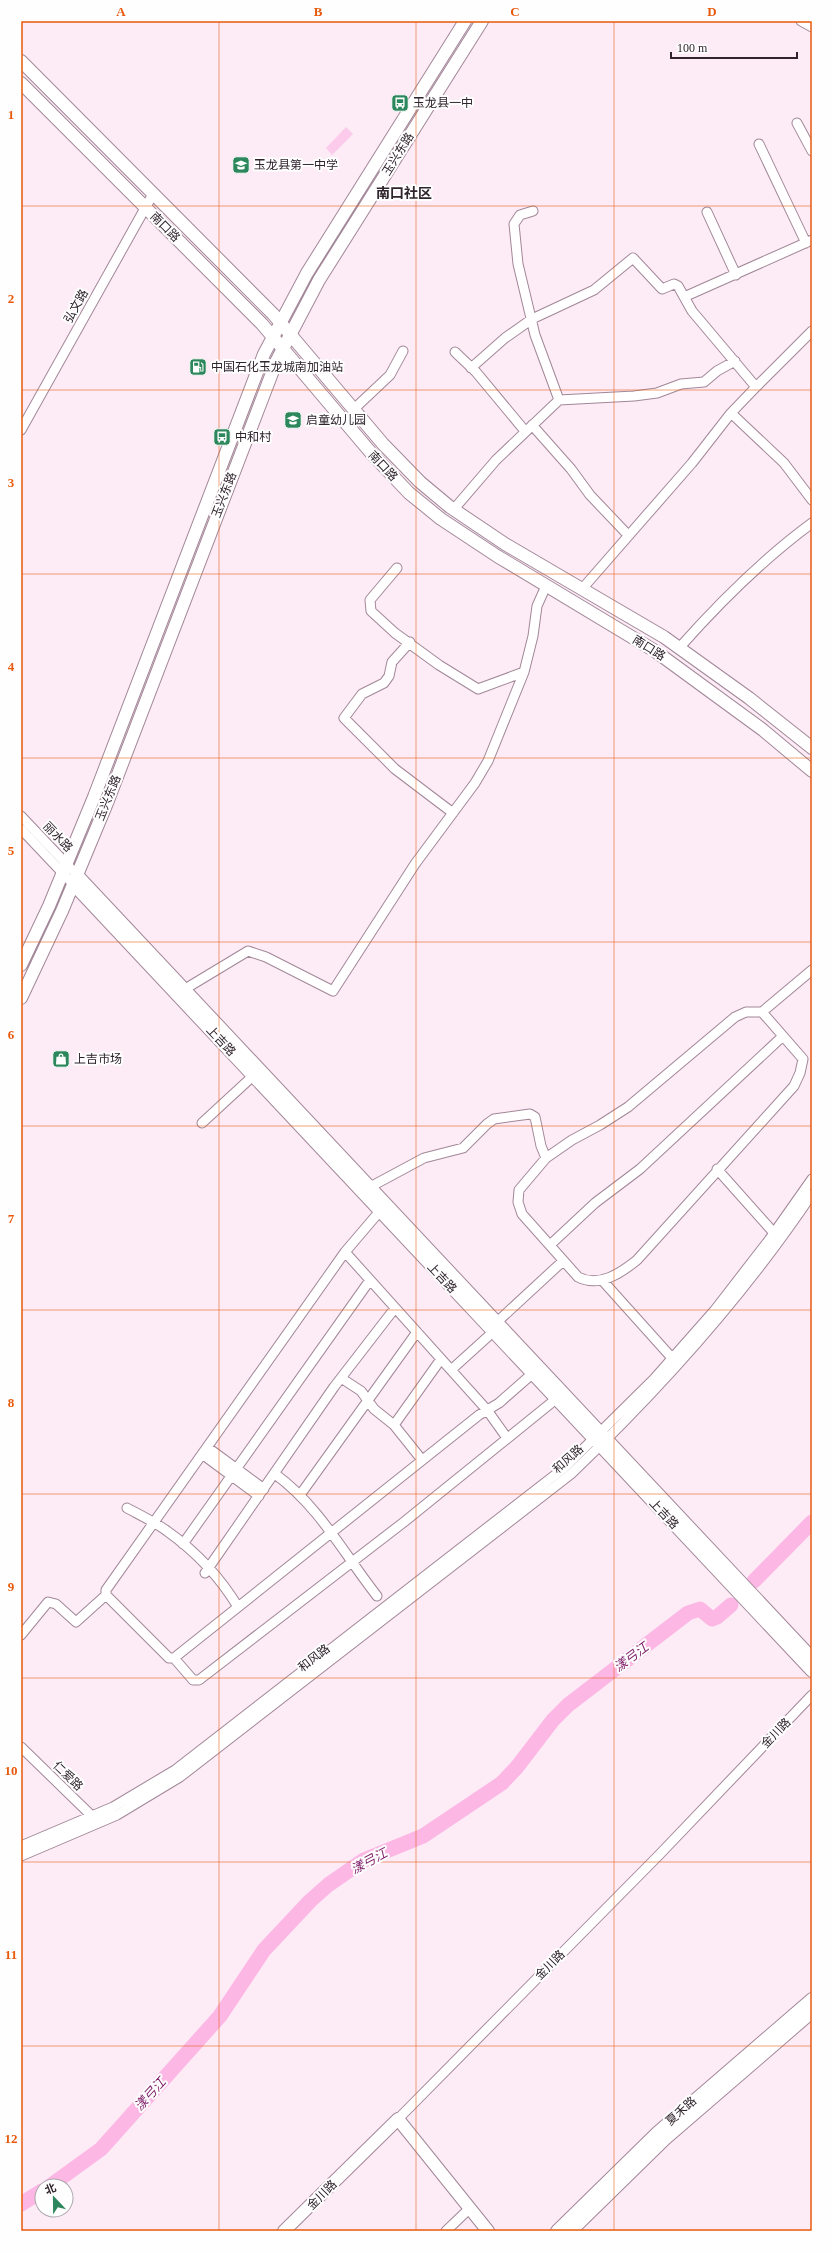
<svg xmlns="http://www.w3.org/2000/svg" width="833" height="2252" font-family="'Times New Roman','Noto Sans SC',serif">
<rect width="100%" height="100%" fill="#fdebf6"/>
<path fill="#fccbeb" d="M346,127L353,134L332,155L326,148Z"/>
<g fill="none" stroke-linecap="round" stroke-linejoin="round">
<path stroke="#fcb7e5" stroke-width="15" d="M754,1581L812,1522
M50,2186L101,2149L220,2016L264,1950L310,1901L328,1885L364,1860L423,1836L502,1783L517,1767L553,1720L568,1705L688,1613L700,1609L712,1619L717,1617L731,1605
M21,2204L42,2191"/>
<defs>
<path id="minor" d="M801,21L812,27
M797,123L812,151
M759,144L806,243
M533,211L520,215L514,224L518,264L535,335L559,400L634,396L657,393L681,384L704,382L717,371L735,361
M707,212L736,275
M684,297L812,240
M455,352L476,372L525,431
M471,368L505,338L532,319L594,290L633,258L662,289L674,284L678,286L692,311L756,387L731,413L692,463L582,589
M756,387L812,331
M354,409L390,375L403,351
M731,413L784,463L812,500
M532,425L571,469L590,495L628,535
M21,430L153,194
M454,509L496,460L559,400
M397,568L370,600L371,611L395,633L439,665L478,689L524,672
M410,642L392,662L389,676L384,683L362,694L344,718L395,769L453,813
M680,647C720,602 763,559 812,523
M21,816L77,875
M21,829L73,884
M185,989L248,951L266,957L333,991L415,864L475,783L488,761L524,672L533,636L537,606L546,586
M762,1012L803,1059L800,1073L794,1086L637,1260C621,1273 599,1288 578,1277L522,1214L518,1202L519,1190L546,1158L572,1140L600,1125L628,1107L735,1017L746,1012H762L812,970
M202,1123L253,1076
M717,1169L774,1233
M370,1187L424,1158L463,1148L487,1124L494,1119L530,1114L535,1117L541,1146L546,1158
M380,1211L345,1252L106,1590V1595L169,1658H174L193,1680H199L404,1522L556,1399
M550,1245L595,1203L640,1169L783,1036
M345,1252L487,1410L507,1438
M602,1280L672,1358
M497,1322L563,1261
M451,1370L493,1332
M341,1378L361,1391L374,1409L394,1425L422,1460
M394,1425L441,1359
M207,1447L264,1489
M202,1454L259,1496
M275,1474C319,1506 344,1554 377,1596
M300,1495L417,1332
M127,1508C140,1515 155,1522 167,1531C195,1551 220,1577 238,1607
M183,1544L370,1280
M205,1573L334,1387L395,1308
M21,1635L48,1602L56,1604L76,1622L106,1595
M174,1658L479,1415L499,1403L532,1374
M21,1747L96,1820
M21,1846L113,1807L175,1770L564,1468L654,1379L714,1311L769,1240L812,1179
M21,1856L117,1815L180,1777L571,1474C660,1389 743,1297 812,1194
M398,2119L659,1855L812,1695
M446,2231L470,2208"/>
<path id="major" d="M21,61L273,314L383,444L420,482L450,507L505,544L664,637L749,698L812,748
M21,83L262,324L372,454L409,493L441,519L497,556L655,651L763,730L812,771
M77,875L812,1658
M73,884L812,1671
M21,965L49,906L94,797L264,354L307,273L465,21
M21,998L62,911L107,803L277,360L319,280L482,21
M284,2231L398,2119L488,2231
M557,2231L658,2132L812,1999
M571,2231L665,2139L812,2012"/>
</defs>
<use href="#minor" stroke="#a28798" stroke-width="11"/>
<use href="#major" stroke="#a28798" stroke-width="14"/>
<use href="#minor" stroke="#fff" stroke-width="9"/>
<use href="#major" stroke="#fff" stroke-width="12"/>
</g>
<path fill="none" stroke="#e8590c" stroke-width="1" stroke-opacity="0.55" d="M219,21V2231M416,21V2231M614,21V2231M21,206H812M21,390H812M21,574H812M21,758H812M21,942H812M21,1126H812M21,1310H812M21,1494H812M21,1678H812M21,1862H812M21,2046H812"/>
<defs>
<symbol id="bus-square" viewBox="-11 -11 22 22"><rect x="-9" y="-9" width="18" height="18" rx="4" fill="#2d875c" stroke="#fefefe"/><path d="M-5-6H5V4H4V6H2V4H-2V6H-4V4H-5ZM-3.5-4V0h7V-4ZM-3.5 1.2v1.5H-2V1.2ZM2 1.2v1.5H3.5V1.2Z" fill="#fff"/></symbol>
<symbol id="school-square" viewBox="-11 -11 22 22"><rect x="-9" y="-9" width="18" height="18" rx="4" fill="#2d875c" stroke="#fefefe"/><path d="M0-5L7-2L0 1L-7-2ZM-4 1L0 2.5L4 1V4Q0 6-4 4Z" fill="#fff"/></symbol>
<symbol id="fuel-square" viewBox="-11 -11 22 22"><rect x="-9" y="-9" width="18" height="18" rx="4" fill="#2d875c" stroke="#fefefe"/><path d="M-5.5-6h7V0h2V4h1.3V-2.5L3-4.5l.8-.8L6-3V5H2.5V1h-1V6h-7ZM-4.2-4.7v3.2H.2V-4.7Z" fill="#fff"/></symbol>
<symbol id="shop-square" viewBox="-11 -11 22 22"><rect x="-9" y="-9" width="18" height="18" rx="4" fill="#2d875c" stroke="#fefefe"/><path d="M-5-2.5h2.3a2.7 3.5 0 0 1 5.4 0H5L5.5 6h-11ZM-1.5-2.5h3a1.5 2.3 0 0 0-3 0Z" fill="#fff"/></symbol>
</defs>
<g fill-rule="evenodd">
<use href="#bus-square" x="390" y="93" width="20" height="20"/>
<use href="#school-square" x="231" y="155" width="20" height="20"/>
<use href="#fuel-square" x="188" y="357" width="20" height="20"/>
<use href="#school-square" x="283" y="410" width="20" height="20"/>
<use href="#bus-square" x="212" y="427" width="20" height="20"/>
<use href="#shop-square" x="51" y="1049" width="20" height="20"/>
</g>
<g text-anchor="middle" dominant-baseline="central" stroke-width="4" stroke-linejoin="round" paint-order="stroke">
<g font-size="12" fill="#2f242c" stroke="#fefefe" text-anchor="start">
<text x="413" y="103">玉龙县一中</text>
<text x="254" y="165">玉龙县第一中学</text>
<text x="211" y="367">中国石化玉龙城南加油站</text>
<text x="306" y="420">启童幼儿园</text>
<text x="235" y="437">中和村</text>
<text x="74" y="1059">上吉市场</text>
</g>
<g font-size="12" fill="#2f242c" stroke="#fefefe">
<text transform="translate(398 154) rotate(-58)">玉兴东路</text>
<text transform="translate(165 227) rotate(45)">南口路</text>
<text transform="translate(76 306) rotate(-61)">弘文路</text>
<text transform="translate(383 466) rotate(47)">南口路</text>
<text transform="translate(224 495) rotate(-69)">玉兴东路</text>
<text transform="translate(649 648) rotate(32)">南口路</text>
<text transform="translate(108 798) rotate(-68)">玉兴东路</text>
<text transform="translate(58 837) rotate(46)">丽水路</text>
<text transform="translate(221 1041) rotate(47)">上吉路</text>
<text transform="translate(442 1278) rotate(47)">上吉路</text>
<text transform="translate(568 1459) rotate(-42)">和风路</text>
<text transform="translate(664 1514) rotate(47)">上吉路</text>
<text transform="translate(314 1658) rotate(-38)">和风路</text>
<text transform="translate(776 1733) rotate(-46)">金川路</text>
<text transform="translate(68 1776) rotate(44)">仁爱路</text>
<text transform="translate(550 1965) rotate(-45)">金川路</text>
<text transform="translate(681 2111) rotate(-42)">夏禾路</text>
<text transform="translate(322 2195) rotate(-45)">金川路</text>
</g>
<g font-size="13" font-style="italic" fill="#7f1e69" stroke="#fefefe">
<text transform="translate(631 1657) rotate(-37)">漾弓江</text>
<text transform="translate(369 1861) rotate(-28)">漾弓江</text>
<text transform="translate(150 2094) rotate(-48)">漾弓江</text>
</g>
<g font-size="14" font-weight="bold" fill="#2f242c" stroke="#fefefe">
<text x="404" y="193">南口社区</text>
</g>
</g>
<rect width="833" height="2252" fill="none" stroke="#fefefe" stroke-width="44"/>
<g transform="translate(54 2198) rotate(338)"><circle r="19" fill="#fefefe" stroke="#aba7aa"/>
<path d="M0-3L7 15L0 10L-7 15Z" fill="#2d875c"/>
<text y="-6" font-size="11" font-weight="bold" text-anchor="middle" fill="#2f242c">北</text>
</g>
<path d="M671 52v6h126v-6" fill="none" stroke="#2f242c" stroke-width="2"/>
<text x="677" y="52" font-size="12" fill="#2f242c" stroke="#fefefe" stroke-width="3" paint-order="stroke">100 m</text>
<rect x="22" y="22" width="789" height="2208" fill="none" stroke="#e8590c" stroke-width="1.5"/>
<g font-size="13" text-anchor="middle" font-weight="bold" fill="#e8590c">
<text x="121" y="16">A</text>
<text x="318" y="16">B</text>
<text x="515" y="16">C</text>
<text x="712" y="16">D</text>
<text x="11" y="119">1</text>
<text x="11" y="303">2</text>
<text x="11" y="487">3</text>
<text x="11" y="671">4</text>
<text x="11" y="855">5</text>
<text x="11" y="1039">6</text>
<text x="11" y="1223">7</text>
<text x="11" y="1407">8</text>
<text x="11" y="1591">9</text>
<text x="11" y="1775">10</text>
<text x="11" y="1959">11</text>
<text x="11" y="2143">12</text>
</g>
</svg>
